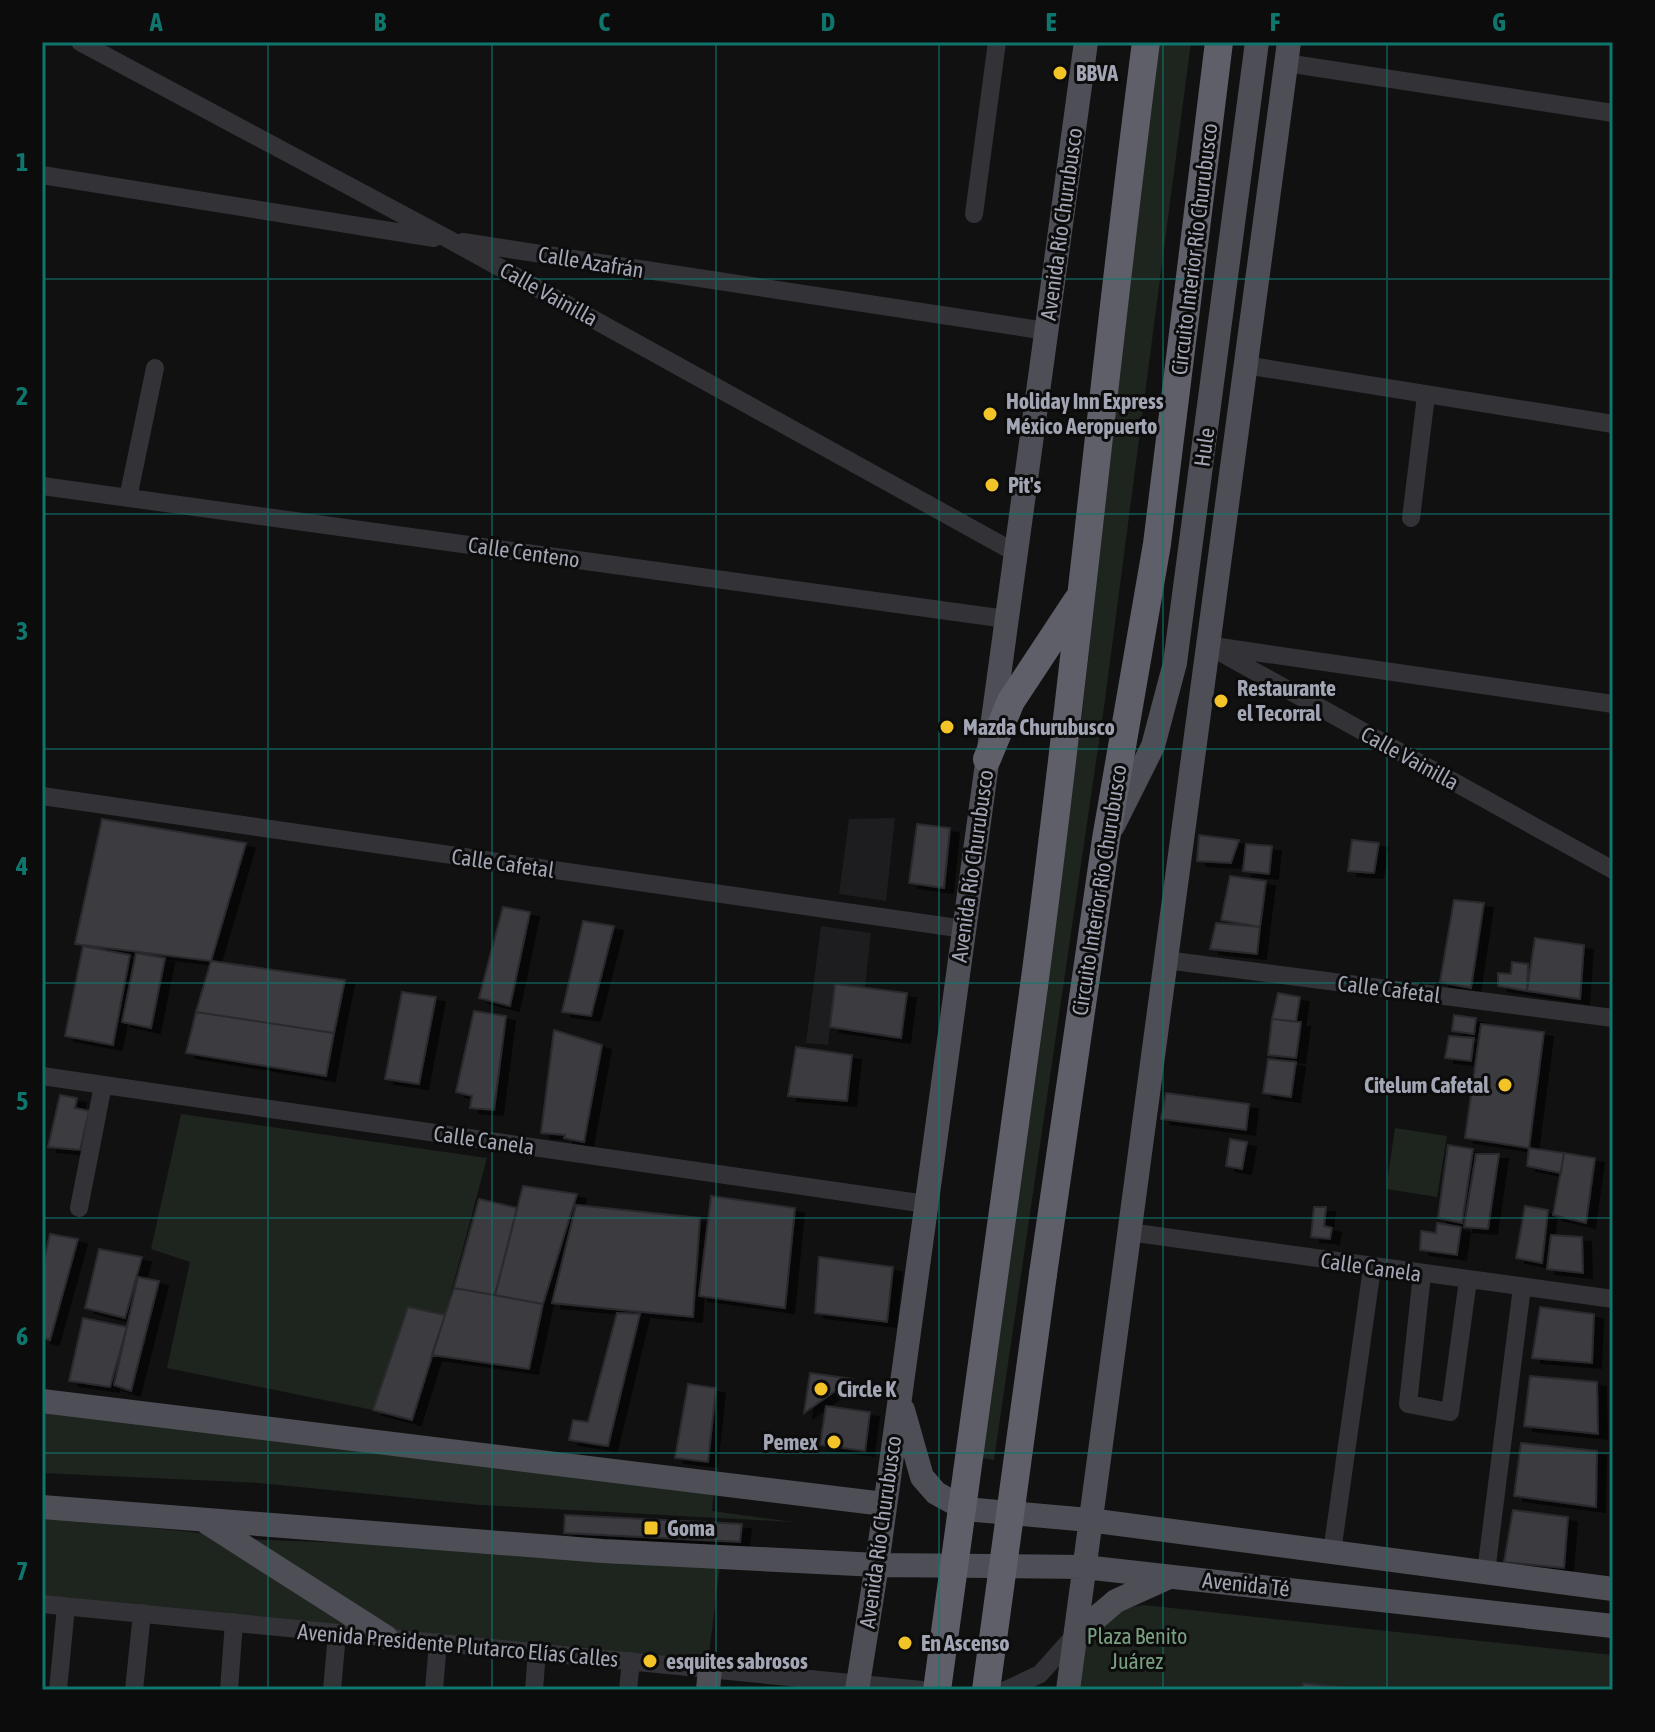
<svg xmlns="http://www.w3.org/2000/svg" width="1655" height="1732" font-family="'Asap Condensed',sans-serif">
<defs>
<filter id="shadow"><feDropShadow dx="9" dy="5" stdDeviation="0" flood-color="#0009"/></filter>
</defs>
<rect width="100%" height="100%" fill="#111112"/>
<path fill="#1d1d1f" d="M895,818L886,901L839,894L849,819Z
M821,926L871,933L865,987L835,984L828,1045L806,1043Z"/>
<path fill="#1d251e" d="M1157,42H1191L1105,700L994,1460L974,1457L1080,732Z
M181,1114L487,1158L445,1315L408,1307L373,1410L167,1368L190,1262L151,1249Z
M1395,1128L1447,1136L1437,1197L1386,1189Z
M42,1407L714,1490L712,1511L794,1522L480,1505L259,1483L42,1473Z
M42,1517L211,1534L360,1629L42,1596Z
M240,1539L721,1557L708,1662L392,1631Z
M1144,1605L1613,1655V1690H1072C1084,1638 1084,1614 1144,1605Z"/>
<path fill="#3b3b3f" stroke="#2b2b2e" stroke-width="2" filter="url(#shadow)" d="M102,819L246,843L211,961L75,944Z
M917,824L950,828L944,888L909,883Z
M1199,835L1239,840L1231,863L1197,861Z
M1352,840L1379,843L1374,873L1348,871Z
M1246,844L1272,846L1269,874L1243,871Z
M1230,876L1266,881L1260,927L1221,920Z
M1454,900L1484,903L1471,988L1440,982Z
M503,907L530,912L510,1006L479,998Z
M583,921L614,926L591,1016L562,1012Z
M1216,923L1260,927L1257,954L1210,949Z
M1535,938L1584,945L1580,999L1527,991Z
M83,946L130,955L113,1045L65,1036Z
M136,953L165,958L151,1028L122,1022Z
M211,961L345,980L334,1033L196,1012Z
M1512,962L1528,964L1527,991L1498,986V973L1511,974Z
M835,984L907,993L901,1038L830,1027Z
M402,992L436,997L419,1084L385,1079Z
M1278,993L1300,997L1296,1022L1272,1019Z
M474,1011L506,1016L494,1110L470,1108L472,1096L456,1092Z
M196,1012L334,1033L326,1076L186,1053Z
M1454,1015L1476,1018L1474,1034L1452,1031Z
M1272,1019L1301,1022L1296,1058L1268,1055Z
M1481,1024L1544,1032L1529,1148L1465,1138Z
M554,1030L602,1045L584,1142L564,1138L565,1135L541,1133Z
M1449,1036L1474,1038L1471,1061L1445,1058Z
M796,1047L852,1055L847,1101L788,1096Z
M1268,1059L1296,1062L1291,1097L1263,1093Z
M1166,1093L1249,1104L1246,1130L1161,1119Z
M60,1095L77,1098L75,1108L89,1111L80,1150L48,1147Z
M1230,1139L1247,1142L1242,1169L1226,1166Z
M1448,1145L1473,1149L1462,1223L1438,1218Z
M1529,1148L1564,1153L1561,1173L1527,1166Z
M1564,1153L1595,1158L1586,1223L1553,1215Z
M1476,1154H1499L1488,1229L1464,1227Z
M523,1186L577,1194L543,1304L495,1295Z
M711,1196L795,1208L785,1308L699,1296Z
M479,1199L517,1208L495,1295L454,1288Z
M576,1205L700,1218L693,1317L552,1303Z
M1525,1206L1548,1210L1542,1263L1516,1258Z
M1314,1207H1326L1324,1226L1332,1228L1330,1239L1311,1237Z
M1437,1223L1461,1227L1457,1255L1420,1250L1421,1231L1436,1233Z
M50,1234L78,1239L50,1340L42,1338V1269Z
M1551,1235L1582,1237L1583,1273L1547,1269Z
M99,1249L142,1257L125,1318L85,1308Z
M819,1257L893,1267L887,1322L815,1313Z
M138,1277L159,1281L131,1391L114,1385Z
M454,1288L543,1304L529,1369L432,1355Z
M408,1307L445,1315L412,1420L373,1410Z
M1540,1307L1594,1314L1592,1363L1532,1358Z
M617,1313L640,1314L608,1446L569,1440L573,1420L588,1422Z
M83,1318L127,1327L110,1387L69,1381Z
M810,1373L852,1379L804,1413Z
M1530,1376L1597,1382L1598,1434L1524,1426Z
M688,1384L716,1388L708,1462L675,1458Z
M826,1406L870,1412L865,1451L820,1445Z
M1521,1443L1597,1451L1596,1507L1514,1496Z
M1513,1510L1568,1517L1564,1568L1504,1562Z
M565,1515L742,1524L740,1542L564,1533Z
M1303,1683L1364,1690H1302Z"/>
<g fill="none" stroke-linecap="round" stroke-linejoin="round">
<path stroke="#323237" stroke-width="18" d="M80,42L450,240L1016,553
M1286,63L1613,113
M42,175L434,238
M974,214L997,42
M463,242L1046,331
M1245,365L1613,424
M42,486L1006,619
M128,498L155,368
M1411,518L1426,396
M1207,645L1613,870
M1220,647L1613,704
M42,796L964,929
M1166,960L1613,1018
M42,1076L926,1204
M79,1208L103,1085
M1129,1232L1613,1299
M1422,1274L1408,1404L1450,1412L1468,1280
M1332,1552L1372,1268
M1486,1572L1522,1287
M42,1604L922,1690
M58,1690L66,1607
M134,1690L142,1613
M229,1690L234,1622
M332,1690L337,1634
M434,1690L438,1642
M534,1690L537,1651
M628,1690L631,1661
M1006,1690L1040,1674L1074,1636"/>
<path stroke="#4e4f56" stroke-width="24" d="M1113,826L1153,746L1175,663L1257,42
M42,1401L884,1504
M903,1410L922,1477L936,1493L965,1509L1089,1520L1613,1589
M42,1507L603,1551L877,1565L1084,1567L1613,1626
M206,1522L386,1637
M1076,1635L1116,1601L1169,1577
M708,1690L710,1669
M857,1690L877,1565L1086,42
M1068,1690L1289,42"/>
<path stroke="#5e5f68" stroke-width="28" d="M987,759L1011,701L1077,601
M1034,986C1076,672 1105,356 1146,42
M1043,1274L1106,839L1157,544L1219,42"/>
<path stroke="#5e5f68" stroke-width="28" d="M937,1690L1034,986
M986,1690L1043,1274"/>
</g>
<path fill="none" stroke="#0f766e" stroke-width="2" stroke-opacity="0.55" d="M268,42V1690M492,42V1690M716,42V1690M939,42V1690M1163,42V1690M1387,42V1690M42,279H1613M42,514H1613M42,749H1613M42,983H1613M42,1218H1613M42,1453H1613"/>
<g fill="#f3c428" stroke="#0c0c0d" stroke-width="3">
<circle cx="1060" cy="73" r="8"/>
<circle cx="990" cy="414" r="8"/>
<circle cx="992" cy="485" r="8"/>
<circle cx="1221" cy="701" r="8"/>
<circle cx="947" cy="727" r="8"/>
<circle cx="1505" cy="1085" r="8"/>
<circle cx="821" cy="1389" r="8"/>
<circle cx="834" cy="1442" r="8"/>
<rect x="643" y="1520" width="16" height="16" rx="4"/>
<circle cx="905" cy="1643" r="8"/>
<circle cx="650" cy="1661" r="8"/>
</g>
<g text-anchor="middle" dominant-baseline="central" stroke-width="6" stroke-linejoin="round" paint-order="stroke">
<g font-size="22" font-weight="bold" fill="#a2a5b3" stroke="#0c0c0d" text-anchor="start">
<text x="1076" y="73">BBVA</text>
<text x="1006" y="401">Holiday Inn Express<tspan x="1006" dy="25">México Aeropuerto</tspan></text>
<text x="1008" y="485">Pit's</text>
<text x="1237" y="688">Restaurante<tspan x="1237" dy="25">el Tecorral</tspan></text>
<text x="963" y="727">Mazda Churubusco</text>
<text x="1489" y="1085" text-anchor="end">Citelum Cafetal</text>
<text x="837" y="1389">Circle K</text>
<text x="818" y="1442" text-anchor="end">Pemex</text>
<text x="667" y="1528">Goma</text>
<text x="921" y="1643">En Ascenso</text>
<text x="666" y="1661">esquites sabrosos</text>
</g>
<g font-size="22" fill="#a2a5b3" stroke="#0c0c0d">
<text transform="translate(1061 224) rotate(-82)">Avenida Río Churubusco</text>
<text transform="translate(1194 249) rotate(-83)">Circuito Interior Río Churubusco</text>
<text transform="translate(591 262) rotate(9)">Calle Azafrán</text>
<text transform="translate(549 294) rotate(29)">Calle Vainilla</text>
<text transform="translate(1204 447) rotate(-82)">Hule</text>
<text transform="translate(524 552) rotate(8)">Calle Centeno</text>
<text transform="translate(1410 758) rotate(29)">Calle Vainilla</text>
<text transform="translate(503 863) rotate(8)">Calle Cafetal</text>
<text transform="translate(972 866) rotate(-82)">Avenida Río Churubusco</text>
<text transform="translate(1099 890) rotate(-81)">Circuito Interior Río Churubusco</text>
<text transform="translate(1389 989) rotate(7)">Calle Cafetal</text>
<text transform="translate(484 1140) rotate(8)">Calle Canela</text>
<text transform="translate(1371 1267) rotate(8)">Calle Canela</text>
<text transform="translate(880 1532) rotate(-82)">Avenida Río Churubusco</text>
<text transform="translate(1246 1584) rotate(6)">Avenida Té</text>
<text transform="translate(458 1645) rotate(5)">Avenida Presidente Plutarco Elías Calles</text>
</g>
<g font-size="22" fill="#789f7f" stroke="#0c0c0d">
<text x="1137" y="1636">Plaza Benito<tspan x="1137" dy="25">Juárez</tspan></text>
</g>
</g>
<rect width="1655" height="1732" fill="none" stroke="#0c0c0d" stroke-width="88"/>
<rect x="44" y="44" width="1567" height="1644" fill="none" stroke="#0f766e" stroke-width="3"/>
<g font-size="26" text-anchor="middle" font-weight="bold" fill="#0f766e">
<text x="156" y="31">A</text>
<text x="380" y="31">B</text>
<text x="604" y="31">C</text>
<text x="828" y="31">D</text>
<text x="1051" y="31">E</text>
<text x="1275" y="31">F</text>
<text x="1499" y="31">G</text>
<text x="22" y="171">1</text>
<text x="22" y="405">2</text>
<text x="22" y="640">3</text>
<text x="22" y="875">4</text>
<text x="22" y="1110">5</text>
<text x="22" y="1345">6</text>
<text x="22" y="1580">7</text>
</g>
</svg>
